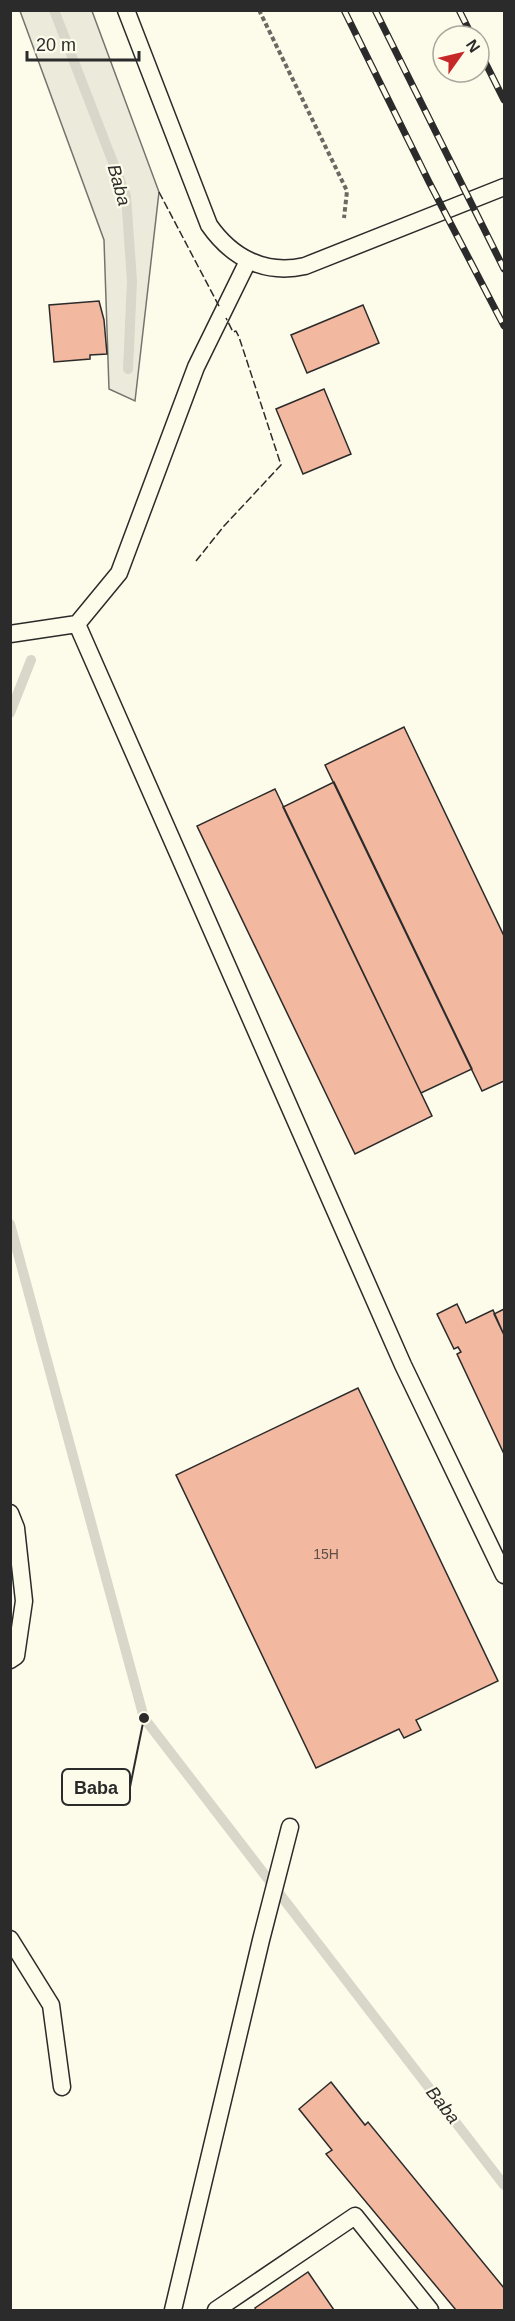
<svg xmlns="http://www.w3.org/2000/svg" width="515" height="2321" font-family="Helvetica,sans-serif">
<rect width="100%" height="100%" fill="#fdfbea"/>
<path fill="#ecebdb" stroke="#74746e" stroke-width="1.5" d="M20,11H92L159,192L135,401L109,389L104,240Z"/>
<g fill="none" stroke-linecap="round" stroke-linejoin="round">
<path stroke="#d8d7c9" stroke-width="10" d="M54,10L126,196L132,281L128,369
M10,713L31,660
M10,1224L144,1718L504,2185"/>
</g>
<path fill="#f2b8a0" stroke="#2b2b2b" stroke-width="1.5" d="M99,301L104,320L107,354L90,355V359L54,362L49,305Z
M363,305L379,343L307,373L291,335Z
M324,389L351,454L303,474L276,409Z
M404,727L504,936V1081L482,1091L325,765Z
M334,782L472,1069L421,1093L283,807Z
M275,789L432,1116L355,1154L197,826Z
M457,1304L466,1323L493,1310L504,1335V1454L457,1354L461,1352L458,1347L454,1349L437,1314Z
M504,1309V1335L494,1314Z
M358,1388L498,1681L416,1720L421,1730L404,1738L399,1729L316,1768L176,1475Z
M331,2082L365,2125L368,2122L504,2288V2310H456L326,2154L332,2150L299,2109Z
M308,2272L334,2310H256L255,2308Z"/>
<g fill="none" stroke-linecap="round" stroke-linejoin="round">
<defs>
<path id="service" d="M126,10L209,225C232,258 265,275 305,266L504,187
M77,624L119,573L196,367L248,261
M10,634L77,624L403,1365L504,1575
M10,1513L16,1528L24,1601L16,1656L10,1660
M10,1939L51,2005L62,2087
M173,2310L261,1940L290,1827
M216,2310L355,2216L430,2310"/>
</defs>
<use href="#service" stroke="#2b2b2b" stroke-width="19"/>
<path stroke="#6a6964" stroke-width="4" stroke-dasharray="4.5 3" stroke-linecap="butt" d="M259,10L347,191L344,218"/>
<use href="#service" stroke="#fdfbea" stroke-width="16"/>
<defs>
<path id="rail" d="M344,10L429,182L504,326
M375,10L504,269
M459,10L472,36
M479,50L504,100"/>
</defs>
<use href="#rail" stroke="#2b2b2b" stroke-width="7"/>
<use href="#rail" stroke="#fdfbea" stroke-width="4.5" stroke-dasharray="14" stroke-linecap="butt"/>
<path stroke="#2b2b2b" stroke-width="1.5" stroke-dasharray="8 3" stroke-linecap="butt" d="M159,192L220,308
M196,561L224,526L281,465L239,337L236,331L233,332L226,318"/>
</g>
<g text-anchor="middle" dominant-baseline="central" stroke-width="4.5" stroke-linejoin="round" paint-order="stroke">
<g font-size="14" fill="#5d4e48">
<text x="326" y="1554">15H</text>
</g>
<g font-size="18" font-style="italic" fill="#2b2b2b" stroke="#fdfbea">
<text transform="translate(119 185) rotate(74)">Baba</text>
<text transform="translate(443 2105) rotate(52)">Baba</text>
</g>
</g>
<path fill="none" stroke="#2b2b2b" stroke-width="2" d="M144 1718L130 1787"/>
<circle fill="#2b2b2b" stroke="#fdfbea" stroke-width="2" cx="144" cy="1718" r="6"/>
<rect fill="#fdfbea" stroke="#2b2b2b" stroke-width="2" x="62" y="1769" width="68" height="36" rx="6"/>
<g font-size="18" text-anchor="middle" font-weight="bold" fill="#2b2b2b">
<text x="96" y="1794">Baba</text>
</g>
<rect width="515" height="2321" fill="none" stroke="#2b2b2b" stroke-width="24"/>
<g transform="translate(461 54) rotate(56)"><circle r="28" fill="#fdfbea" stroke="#a9a89e" stroke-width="1.5"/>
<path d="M0-4.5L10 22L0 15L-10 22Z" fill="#c62828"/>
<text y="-9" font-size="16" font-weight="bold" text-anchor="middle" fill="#2b2b2b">N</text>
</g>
<path d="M27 51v9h112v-9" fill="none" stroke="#2b2b2b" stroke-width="3"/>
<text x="36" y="51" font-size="18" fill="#2b2b2b" stroke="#fdfbea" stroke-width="4.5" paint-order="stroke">20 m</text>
</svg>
